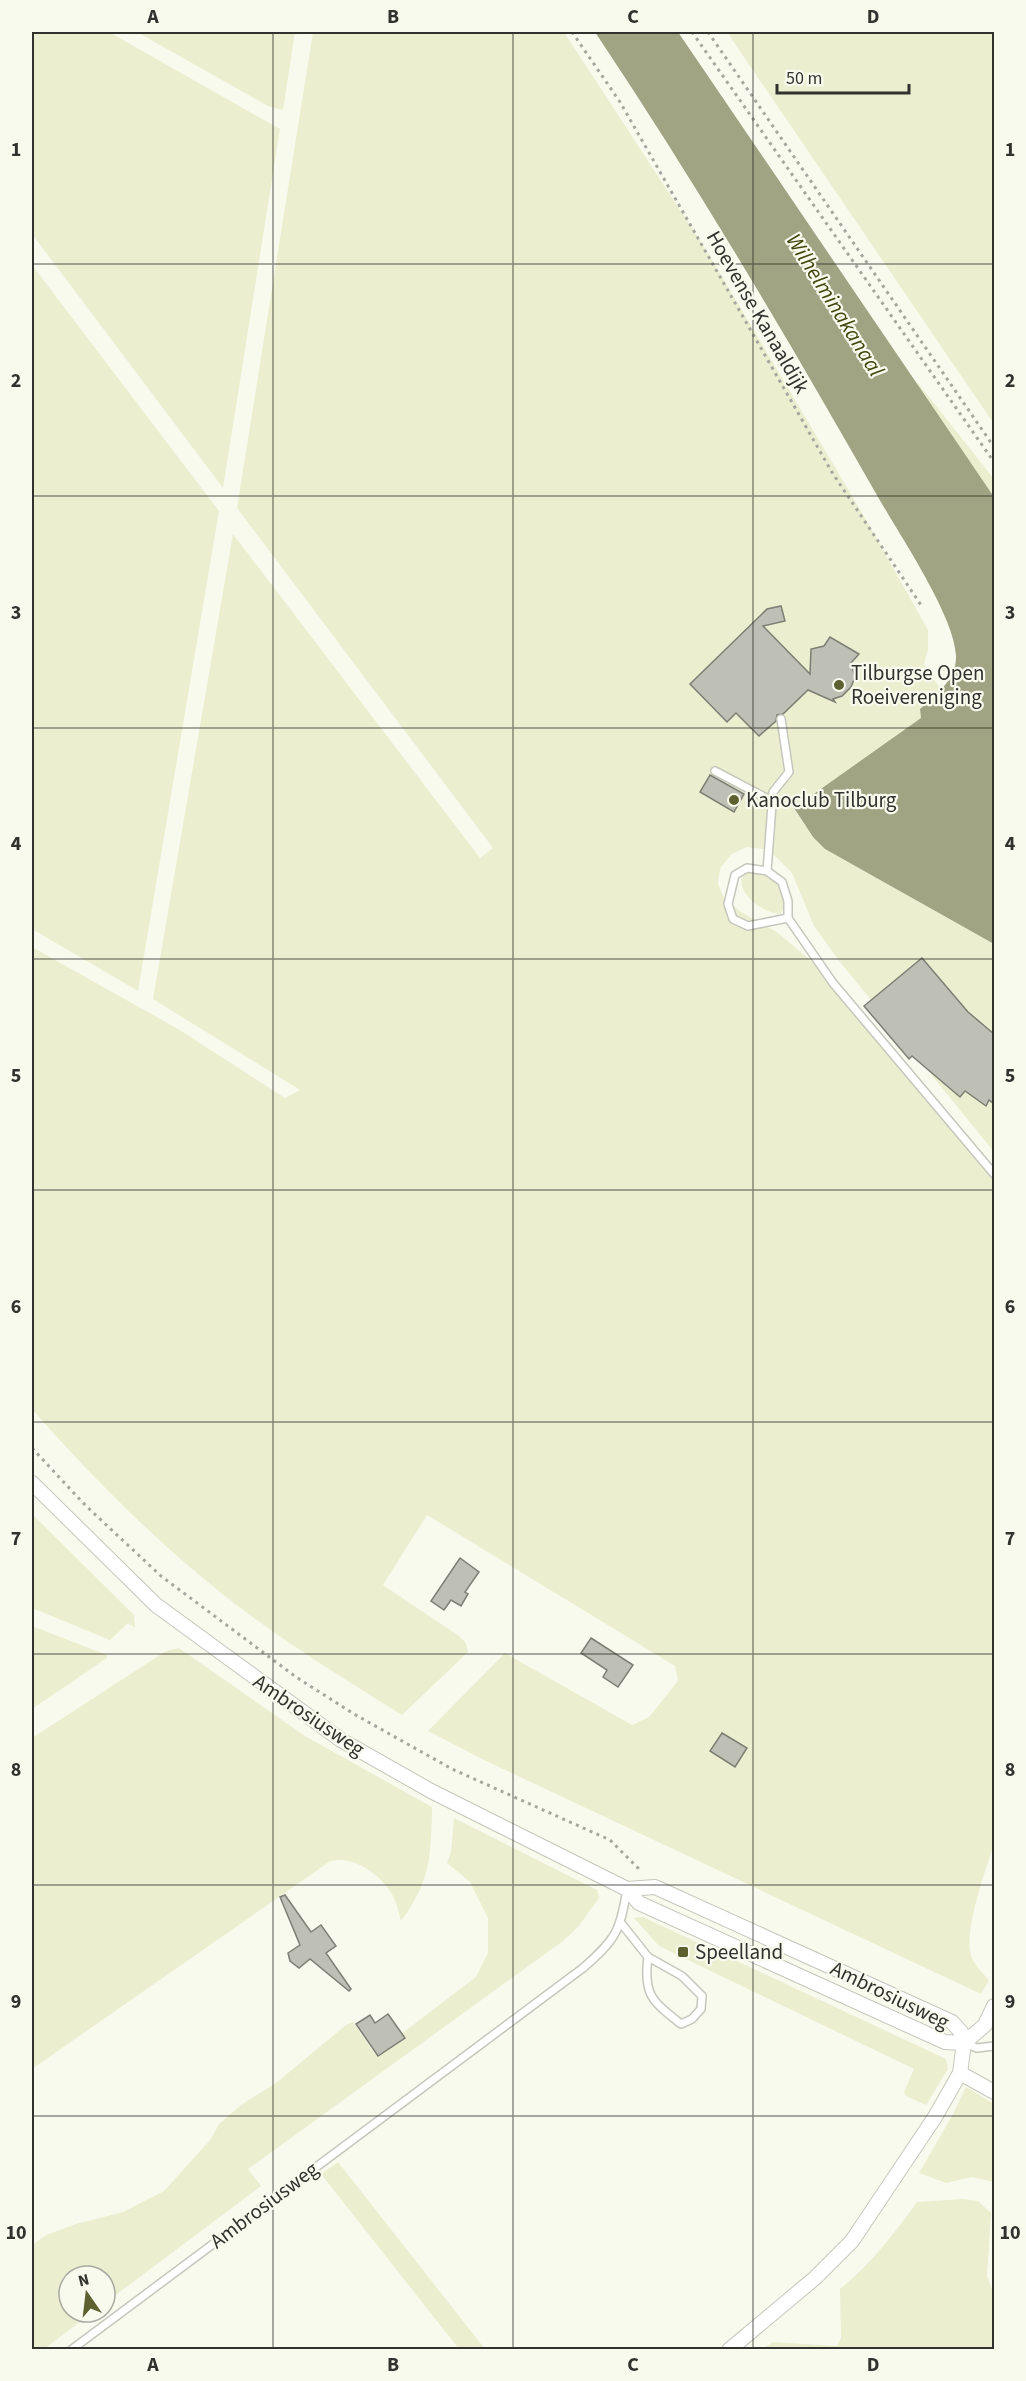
<svg xmlns="http://www.w3.org/2000/svg" width="1026" height="2381" font-family="'Source Sans 3',sans-serif">
<rect width="100%" height="100%" fill="#f9faee"/>
<path fill="#ebefcf" d="M32,32H109L280,129L223,488L32,234Z
M137,32H295L283,110L268,106Z
M313,32H564L708,253L861,511L928,630V650L924,664L941,690L920,709L921,718L794,809L813,837L825,849L994,944V1152L840,962L814,926L792,873L772,853L764,849L747,847L732,854L721,867L719,875L718,884L724,898L741,912L777,932L835,981L994,1178V1844C986,1869 962,1934 972,1958C976,1967 983,1973 989,1980L981,1994L486,1761L428,1731L505,1653L632,1725L649,1717L678,1681L675,1666L427,1515L383,1585L459,1636L466,1643L468,1652L402,1715C351,1683 299,1651 250,1615C170,1556 97,1483 32,1409V947L178,1029L285,1098L300,1090L153,999L233,534L480,858L493,848L237,508Z
M727,32H994V424L750,66Z
M32,265L219,511L138,991L32,929Z
M918,383L994,479V497L916,385Z
M760,866L773,870C782,882 791,901 780,914C762,913 734,892 743,873Z
M32,1514L134,1615L135,1628L128,1623L110,1640L32,1608Z
M32,1626L107,1655V1658L32,1709Z
M179,1648L305,1736L432,1807C431,1855 431,1881 401,1921C399,1913 397,1905 394,1898C384,1877 353,1853 329,1862L32,2069V1738L166,1651Z
M454,1818L597,1890L599,1898L578,1927L563,1941L248,2169L261,2186L105,2303V2276H69V2312H93L44,2349L32,2350V2245L46,2235L76,2224L123,2212L164,2191L211,2139L219,2124L241,2105L276,2083L346,2025L353,2022L375,2054L476,1977L488,1953V1918L470,1882L447,1863L451,1852Z
M643,1917L946,2059L948,2069L926,2105L906,2096L904,2092L914,2069L659,1946L634,1918Z
M966,2087L994,2104V2182L972,2177L946,2183L919,2173L952,2116Z
M338,2162L485,2349H459L321,2174Z
M963,2199L978,2201L991,2213L987,2276L994,2295V2345L988,2350L763,2349L773,2342L837,2346L841,2338L840,2289C871,2264 894,2234 917,2202Z"/>
<path fill="#a0a483" d="M595,32H678L994,497V944L825,849L813,837L794,808L921,718L920,709C937,694 957,679 956,655C954,615 899,534 878,497C788,339 696,183 595,32Z"/>
<path fill="#bfc0b5" stroke="#7d7e74" stroke-width="1.5" d="M781,606L785,621L763,626L810,674L811,649L824,646L830,637L859,654L851,663L855,677L851,687L842,696L833,699L835,702L808,690L783,714L777,715L776,721L759,736L736,713L727,722L690,684L767,609Z
M710,775L744,794L734,812L700,792Z
M922,958L968,1012L994,1034V1104L989,1100L986,1106L965,1091L960,1097L912,1056L909,1059L864,1006Z
M460,1558L479,1572L465,1592L468,1594L461,1606L451,1600L444,1610L431,1601Z
M591,1638L633,1665L618,1687L603,1677L607,1670L581,1653Z
M722,1733L747,1748L735,1767L710,1751Z
M285,1895L311,1932L321,1925L336,1946L326,1953L351,1989L349,1991L310,1959L299,1968L290,1961L288,1953L300,1945L280,1897Z
M388,2014L405,2038L378,2056L356,2024L370,2015L375,2023Z"/>
<g fill="none" stroke-linecap="round" stroke-linejoin="round">
<defs>
<path id="lane" d="M715,771L772,801
M767,871L773,792L789,772L781,719
M788,918L748,926L733,919L728,904L735,875L747,868L767,871L782,882L788,901V918L833,983L994,1174
M621,1923L648,1957L682,1976L702,1996L701,2009L692,2019L681,2024C652,2001 643,1995 648,1957
M964,2043L977,2048L994,2046
M71,2350L583,1968C616,1939 620,1932 627,1889"/>
<path id="street" d="M32,1483L156,1605L341,1740L431,1791L627,1889L639,1903L945,2042L964,2043
M627,1889L655,1887L952,2022L961,2032L964,2043L960,2073L935,2117L852,2241L815,2278L729,2350
M964,2043L985,2025L994,2006
M960,2073L994,2092"/>
</defs>
<use href="#lane" stroke="#c6c7bc" stroke-width="10"/>
<use href="#street" stroke="#c6c7bc" stroke-width="16"/>
<path stroke="#a6a79e" stroke-width="3" stroke-dasharray="3 4.5" stroke-linecap="butt" d="M572,32L620,102L833,474L921,605
M692,32L994,462
M708,32L994,447
M32,1448L86,1506L161,1576L296,1677L354,1714L452,1769L610,1840L642,1872"/>
<use href="#lane" stroke="#fff" stroke-width="7"/>
<use href="#street" stroke="#fff" stroke-width="14"/>
</g>
<path fill="none" stroke="#31322d" stroke-width="1.5" stroke-opacity="0.55" d="M273,32V2350M513,32V2350M753,32V2350M32,264H994M32,496H994M32,728H994M32,959H994M32,1190H994M32,1422H994M32,1654H994M32,1885H994M32,2116H994"/>
<g fill="#5d612f" stroke="#f9faee" stroke-width="2">
<circle cx="839" cy="685" r="6"/>
<circle cx="734" cy="800" r="6"/>
<rect x="677" y="1946" width="12" height="12" rx="3"/>
</g>
<g text-anchor="middle" dominant-baseline="central" stroke-width="4.5" stroke-linejoin="round" paint-order="stroke">
<g font-size="21" fill="#31322d" stroke="#f9faee">
<text transform="translate(758 312) rotate(60)">Hoevense Kanaaldijk</text>
<text transform="translate(309 1715) rotate(34)">Ambrosiusweg</text>
<text transform="translate(890 1995) rotate(26)">Ambrosiusweg</text>
<text transform="translate(264 2205) rotate(-37)">Ambrosiusweg</text>
</g>
<g font-size="21" fill="#31322d" stroke="#f9faee" text-anchor="start">
<text x="851" y="673">Tilburgse Open<tspan x="851" dy="24">Roeivereniging</tspan></text>
<text x="746" y="800">Kanoclub Tilburg</text>
<text x="695" y="1952">Speelland</text>
</g>
<g font-size="22" font-style="italic" fill="#42460c" stroke="#f9faee">
<text transform="translate(835 305) rotate(58)">Wilhelminakanaal</text>
</g>
</g>
<rect width="1026" height="2381" fill="none" stroke="#f9faee" stroke-width="66"/>
<g transform="translate(87 2294) rotate(346)"><circle r="28" fill="#f9faee" stroke="#a9aaa1" stroke-width="1.5"/>
<path d="M0-4.5L10 22L0 15L-10 22Z" fill="#5d612f"/>
<text y="-9" font-size="16" font-weight="bold" text-anchor="middle" fill="#31322d">N</text>
</g>
<path d="M777 84v9h132v-9" fill="none" stroke="#31322d" stroke-width="3"/>
<text x="786" y="84" font-size="18" fill="#31322d" stroke="#f9faee" stroke-width="4.5" paint-order="stroke">50 m</text>
<rect x="33" y="33" width="960" height="2315" fill="none" stroke="#31322d" stroke-width="2"/>
<g font-size="20" text-anchor="middle" font-weight="bold" fill="#31322d">
<text x="153" y="23">A</text>
<text x="393" y="23">B</text>
<text x="633" y="23">C</text>
<text x="873" y="23">D</text>
<text x="16" y="156">1</text>
<text x="1010" y="156">1</text>
<text x="16" y="387">2</text>
<text x="1010" y="387">2</text>
<text x="16" y="619">3</text>
<text x="1010" y="619">3</text>
<text x="16" y="850">4</text>
<text x="1010" y="850">4</text>
<text x="16" y="1082">5</text>
<text x="1010" y="1082">5</text>
<text x="16" y="1313">6</text>
<text x="1010" y="1313">6</text>
<text x="16" y="1545">7</text>
<text x="1010" y="1545">7</text>
<text x="16" y="1776">8</text>
<text x="1010" y="1776">8</text>
<text x="16" y="2008">9</text>
<text x="1010" y="2008">9</text>
<text x="16" y="2239">10</text>
<text x="1010" y="2239">10</text>
<text x="153" y="2371">A</text>
<text x="393" y="2371">B</text>
<text x="633" y="2371">C</text>
<text x="873" y="2371">D</text>
</g>
</svg>
